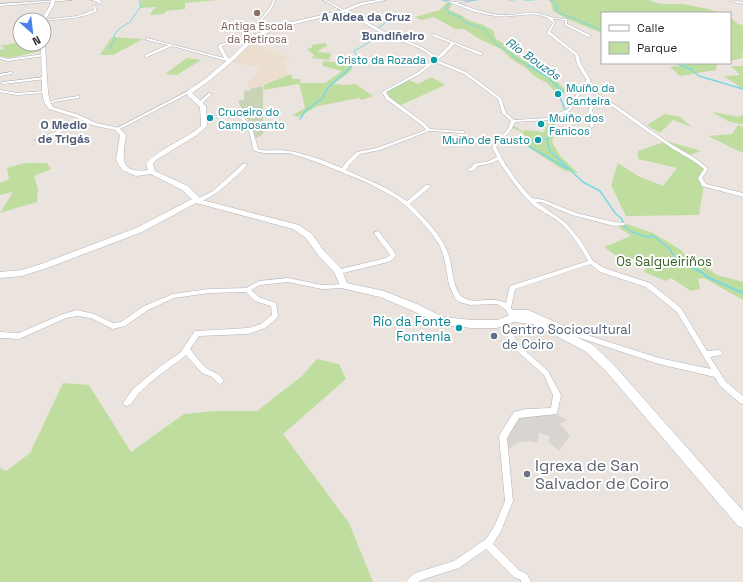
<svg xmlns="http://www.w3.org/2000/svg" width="743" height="582" font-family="'Space Grotesk',sans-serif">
<rect width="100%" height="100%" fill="#ebe4de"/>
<path fill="#ebdecf" d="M252,43L290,58L284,61L288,74L262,85L251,88L247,87L249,82L260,68L231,62Z"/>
<path fill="#bedd9f" d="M141,0H218L185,3V9L165,11L164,14L150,15L152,11L157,7L140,8Z
M550,0H650C660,6 671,3 682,4C695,6 707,8 720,13H602V33L567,19L553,11Z
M446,3H452L449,10L461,15L468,20L483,25L493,30L496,39L506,45L507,49L555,79L568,93L557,94L547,83L534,76L526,68L511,59L501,49L481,40L464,29H455L434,17L421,20L415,17L440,10Z
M730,17L738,24L743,25V52H742L743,58L730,61Z
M112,37L143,39L113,55H100Z
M15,43L25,47L38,44L41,51L10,58L0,56V50L5,48L0,46Z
M326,43L327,47H324L317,52L331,53L329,60L312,58L314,55L307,49L313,47L311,45Z
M187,58L201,60L177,75L165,74Z
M324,61L353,64L351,71L333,84L344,85L355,84L373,96L362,100L359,98L318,106L298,117L293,115L305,108L300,86L298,84L264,90V85L288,75H292V79H301L300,83H325L342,71L323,66L322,64Z
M679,63H717L716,70L680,76L670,67L685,65Z
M731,66H743V89L724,76L740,75Z
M431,77L445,85L399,106L387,98L384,92L407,79L418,84Z
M713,112L739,117L743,114V124C731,124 723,119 713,112Z
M665,114L680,117L692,127L673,120L660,133L647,125Z
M557,118L552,142L560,156L578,173L565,171L519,141L526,139L523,133L511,127L512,125L524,132V130L544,132L549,119Z
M738,125L743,127V153L708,136L732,134Z
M667,141L701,151L689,155L706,169L700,178L704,185L699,215L626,216L611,185L618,163L638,176L663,186L677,168L638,159V151Z
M25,163H47L51,169L34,176L38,189L37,202L0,213L13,192L0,195V183L9,179L7,168Z
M627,224L653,233L681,250L690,260L703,265L717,275L743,282V300L704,278L698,279L700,289L691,291L671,278L666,281L644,272L647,267L636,257L625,262L604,247L631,236L618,227Z
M317,359L339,364L346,379L283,434L349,523L373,582H0V468L6,471L30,453L63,383L89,385L131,452L184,414L215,411H257L302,376Z"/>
<path fill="#c9d4b7" d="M263,86C264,101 261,115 265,129L262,135L256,138L247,118L242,114L243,111L238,101L244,99V90L250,91V89Z"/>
<path fill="#d8d4d0" d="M553,413L567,420L560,424L570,436L559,451L548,441L550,437L539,432L538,443L529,441L520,442L506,450L505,438L519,417Z"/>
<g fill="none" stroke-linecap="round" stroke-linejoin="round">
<path stroke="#7ad8e4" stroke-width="1" d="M442,0L450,2L446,8L449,13L460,17L464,22L484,29L497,45L512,54V56L529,66
M509,0H514
M524,0H534
M549,0L556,3L557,11L560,13L602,30
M463,2L477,0
M378,28L388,21L391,12
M111,49V45L115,39L114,35L119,29L130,22L141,6L139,2L140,0
M676,63L682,66
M351,66L357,56L354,51L380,36L381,34L376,30"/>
<path stroke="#7ad8e4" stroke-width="1.5" d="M528,65L546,76L563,92L560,97L565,110
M680,65L691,69L699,76L743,89
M560,115L554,118L553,127L547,140L549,150L583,182L600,191L615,213L622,219L624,226L632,232L646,237L653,236L669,248L676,259
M300,119L306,110L323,98C326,84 344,77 352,65
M540,139H547
M535,140L528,141L530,147L568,169"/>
<path stroke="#7ad8e4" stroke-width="2" d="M676,258L677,260L703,273L707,277L743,293"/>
<defs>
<path id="street" d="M60,0H72L0,6V4Z
M91,0H100L101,3L95,6L97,11C80,19 62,19 44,21L43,20L77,16L94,10L93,6L99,3L98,2Z
M273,0H275C271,15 260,19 253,33L256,37L253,38L251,33C257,19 268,15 273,0Z
M323,0H326L378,28C395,40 425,43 436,58L451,43L432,36L433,34L482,53V55H480L454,44L443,56L437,60L466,72L501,98L506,113L514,120L547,118L568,109L579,90L585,88L586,84V79L577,64L575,55L547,33L553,23C541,7 513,19 496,16C480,14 461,8 446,0L454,2L471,0L457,3C471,8 486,14 502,15C513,16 525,12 536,13C543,14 546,16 551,17C557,19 562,18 567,19V24L590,35V37H588L565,25V20L553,19L555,23L550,32L578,54L581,64L590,79V84L589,89C616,104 640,123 665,140C679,150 696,156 708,169L702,178L706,184L743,193V197L702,186L698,178L704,169C691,158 676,152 663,142C641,128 621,112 600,98L592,110L595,118L593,121L594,127L591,128L589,121L591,118L588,110L597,96L587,90L581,92L570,111L548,120L515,122L511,130L496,147C505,165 517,183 532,198L544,200L576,213L614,222L624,223L625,224L624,225L614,226L572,215L541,202H536L566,223L581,241L593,261L604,268L650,283L681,308L707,351L719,350L721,351L722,353L721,355L710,357L726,382L743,396V404L740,403L720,386L715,377L659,364L574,336L527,316H515L516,318L515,320L513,321L511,320L506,310L497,304L470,305L459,302L455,298L449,285L444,257L440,246L432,234L421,221L405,205L396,198L366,182L314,161L289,153H264L254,151C252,147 252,142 251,138C249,130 245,123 239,117L204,118V116H205L241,115L248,122L253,131L258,149C268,152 279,149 289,151C307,154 325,161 342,168L346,162L357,152L377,148L426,130L422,125L386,99L382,92L418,72L426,66L388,58H387V56L428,64L434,60C423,44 393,42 376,30ZM435,62L464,74L498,99L502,113L511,121L508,129L492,147L497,157L489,161L473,164L472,167L468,169V171C472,172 476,169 477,166L492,163L498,160C508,175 519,192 532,204C540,211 550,215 558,221C570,231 581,247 588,261L510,286L506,303C491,295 475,305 464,298C452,292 453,264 448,253C441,234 424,218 410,204L430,187V185H426L407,201L386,188L346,170L350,164L360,154L380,150L429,131L464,133V131H463L430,129L424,123L389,97L386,92L420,74ZM590,264L600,272L646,287L677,312L711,369L659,358L615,344L578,332L528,310H512L511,308L515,289Z
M730,0L743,2V4L730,1Z
M147,38L224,58L218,47L219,45L232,40L235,41L222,46V47L228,58L232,60L227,61L172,46L147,57H145V55L168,45L146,40Z
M44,54H45V56L8,61L0,59V57L8,59Z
M11,72L13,73L12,74L0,76V74Z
M45,77L47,78L46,79L3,84L1,83L3,82Z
M0,90L17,93L45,91L47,92L45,93L17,95L0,92Z
M188,91L191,92L118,130L115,129Z
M209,93L212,94L201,104H199V102Z
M78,96H79V98L59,101L48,104L46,103L59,99Z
M90,121H91V123L75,127L37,141L34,140L73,125Z
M243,164H247V165C237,176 210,203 195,202V200L213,191Z
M377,231L379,232L393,250L396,255C394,258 391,261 388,262L339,274H337L336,272L337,270L386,258L390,255L374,233Z
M288,278L322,285L344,284H346L347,286L346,288H344L322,289L288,282L260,285L251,290L259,297L276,303L278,316L277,318L265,328L248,334L199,336L190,349C195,355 200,362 205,367C212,373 218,371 224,381L222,383L220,384L218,383L212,377L202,373L186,355L184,357C169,368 153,379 139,393C135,397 133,404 127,406L124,405L123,403L133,389L162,365L180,353L195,331L248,328L261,324L272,315L271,306L255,301L246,292L209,293L174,298L148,310L125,326L113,329L91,318L77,316L66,318L19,339L0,338V332L19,333L63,314L77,310L94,314L113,323L121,322L144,306L173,294L209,289L246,288L259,281Z
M503,319L505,320L519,345L548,371L561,395L557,414L519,418L507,438L513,501L501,531L493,544L520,571L527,574L531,582H521V580L514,577L486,549L459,568L421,580L418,582H406L408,579L415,573L454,561L486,539L495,525L505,501L499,437L500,434L514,412L526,409L551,408L553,395L544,375L515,349L500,322L501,320Z"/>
<path id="secondary" d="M51,0H55C55,7 48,13 46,20L44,21L42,20C44,13 51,7 51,0Z
M377,0H386L362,5L345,12L278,28L256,38L235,59L209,81L192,93L206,106L207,126L197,135L156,160L153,164L155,171L188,186L202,200L299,225L312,234L324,251L341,268L347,283L384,291L417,304L443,317L472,320H497L513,314L535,316L593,345L613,364L743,511V528L738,526L605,370L585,351L533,324L513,322L497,328H472L442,325L411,310L380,297L341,288L334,272L318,255L306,238L293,229L196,203L142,232L47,268L22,276L0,278V272L22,270L41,264L136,228L192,199L182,190L151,174L136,176L122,170L116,160L120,135L115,130L92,125L75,117L49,109L44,102L42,92L41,44L44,43L45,44L48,92L50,102L53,107L79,115L96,123L119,128L126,135C123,157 118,174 148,170L146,164C159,148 185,140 201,126L200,107L188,96L187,91L205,79L231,57L252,36L275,26L343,10L360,3Z"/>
</defs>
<use href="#street" stroke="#aeb2ba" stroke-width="1"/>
<use href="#secondary" stroke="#aeb2ba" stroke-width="1"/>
<use href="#street" fill="#fff" fill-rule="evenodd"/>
<use href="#secondary" fill="#fff" fill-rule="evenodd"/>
</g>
<circle fill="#8d6e63" stroke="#fff" stroke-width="1.5" cx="257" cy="13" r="4"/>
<g fill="#0f9aa8" stroke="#fff" stroke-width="1.5">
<circle cx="434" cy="60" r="4"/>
<circle cx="558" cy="94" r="4"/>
<circle cx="210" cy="118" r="4"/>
<circle cx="541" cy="124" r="4"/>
<circle cx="538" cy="140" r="4"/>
<circle cx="459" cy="328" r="4"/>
</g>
<circle fill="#5c6f8a" stroke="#fff" stroke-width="1.5" cx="494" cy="336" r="4"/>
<circle fill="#6b7280" stroke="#fff" stroke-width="1.5" cx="527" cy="474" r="4"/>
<g text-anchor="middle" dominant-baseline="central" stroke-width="4" stroke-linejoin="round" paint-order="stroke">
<g font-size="11" fill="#785e54" stroke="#fff">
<text x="257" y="26">Antiga Escola<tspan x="257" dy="13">da Retirosa</tspan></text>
</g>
<g font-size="11" fill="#0d838f" stroke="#fff" text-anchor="start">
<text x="426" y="60" text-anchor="end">Cristo da Rozada</text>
<text x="566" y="88">Muíño da<tspan x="566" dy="13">Canteira</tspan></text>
<text x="218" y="112">Cruceiro do<tspan x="218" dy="13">Camposanto</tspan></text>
<text x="549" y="118">Muíño dos<tspan x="549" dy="13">Fanicos</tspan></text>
<text x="530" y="140" text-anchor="end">Muíño de Fausto</text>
</g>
<g font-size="12" font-weight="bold" fill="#4f5c77" stroke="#fff">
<text x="366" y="17">A Aldea da Cruz</text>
<text x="393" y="36">Bundiñeiro</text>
<text x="64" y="125">O Medio<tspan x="64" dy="14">de Trigás</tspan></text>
</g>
<g font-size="12" font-style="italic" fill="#197990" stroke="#fff">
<text transform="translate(533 59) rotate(35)">Río Bouzós</text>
</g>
<g font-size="13" fill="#386221" stroke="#fff">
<text x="664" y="261">Os Salgueiriños</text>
</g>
<g font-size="13" fill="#0d838f" stroke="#fff" text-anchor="end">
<text x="451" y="321">Río da Fonte<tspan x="451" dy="15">Fontenla</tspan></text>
</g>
<g font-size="13" fill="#4e5e75" stroke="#fff" text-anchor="start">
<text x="502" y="329">Centro Sociocultural<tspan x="502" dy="15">de Coiro</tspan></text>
</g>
<g font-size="16" fill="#5b616d" stroke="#fff" text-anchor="start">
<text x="535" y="465">Igrexa de San<tspan x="535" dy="18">Salvador de Coiro</tspan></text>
</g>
</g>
<rect x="601" y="12" width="130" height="52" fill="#ffffff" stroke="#aaaaaa"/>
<rect x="609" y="25" width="20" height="6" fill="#ffffff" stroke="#aaaaaa"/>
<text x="637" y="32" font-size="12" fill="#2b2b2b">Calle</text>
<rect x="609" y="42" width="20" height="12" fill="#bedd9f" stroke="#aaaaaa"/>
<text x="637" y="52" font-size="12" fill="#2b2b2b">Parque</text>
<g transform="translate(32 32) rotate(152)"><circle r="19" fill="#ffffff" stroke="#aaaaaa"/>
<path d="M0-3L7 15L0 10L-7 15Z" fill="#4c81ea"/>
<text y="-6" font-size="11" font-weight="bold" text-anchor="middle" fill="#2b2b2b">N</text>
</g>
</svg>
